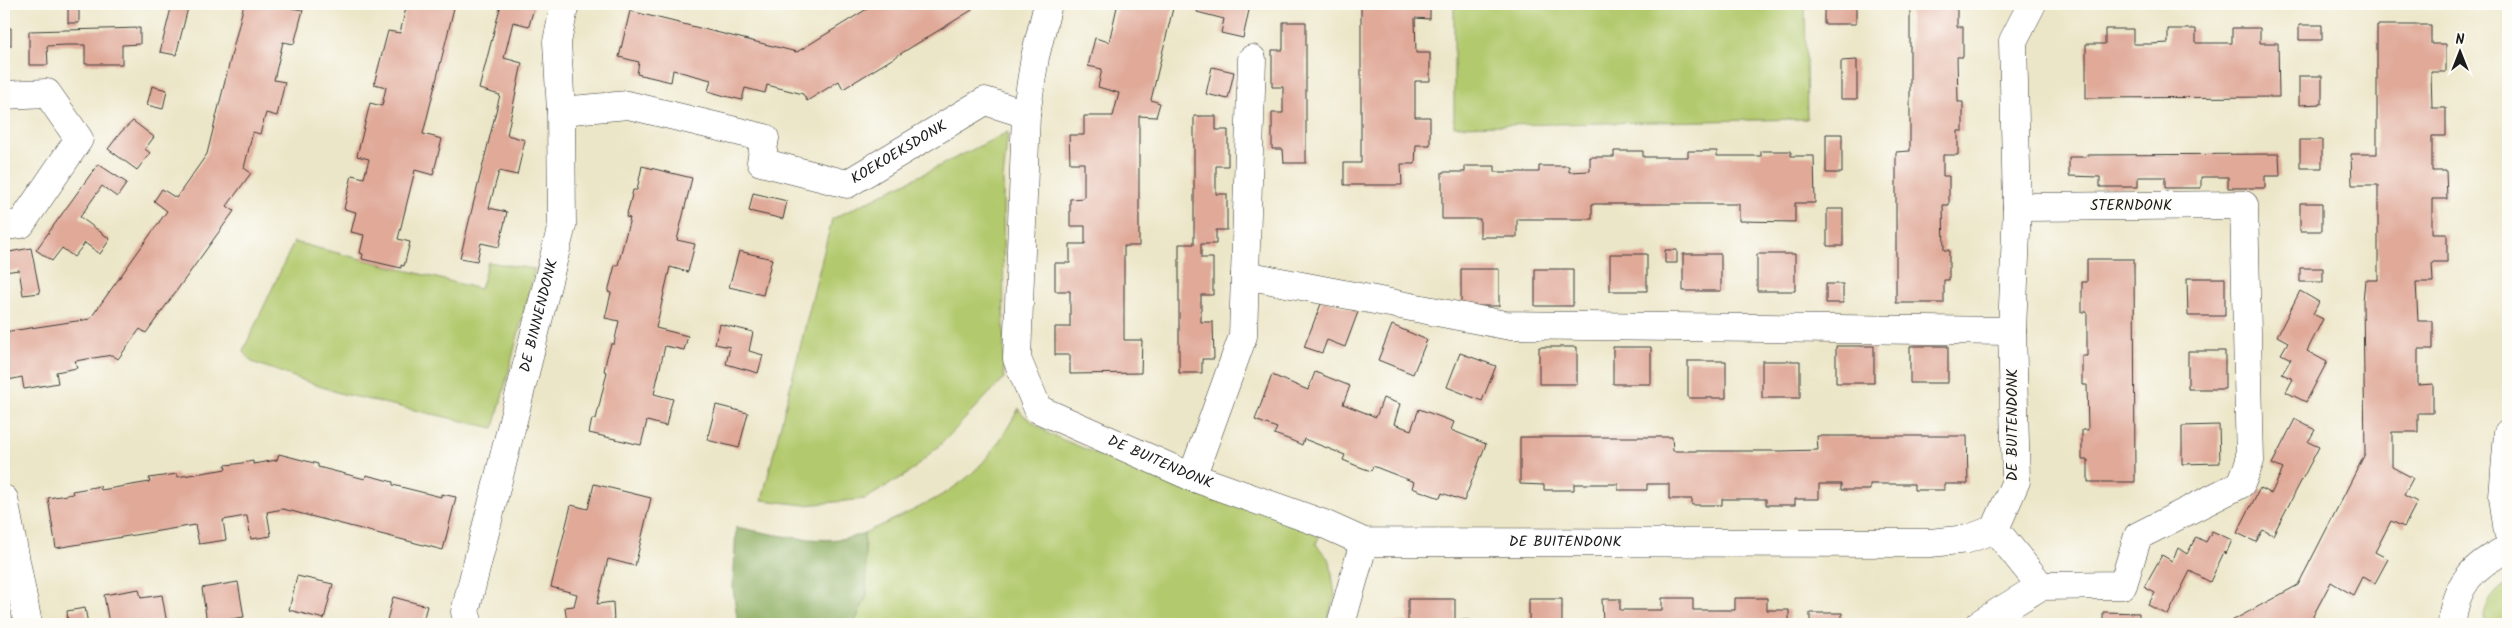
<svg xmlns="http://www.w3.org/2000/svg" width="2512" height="628" font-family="Kalam,sans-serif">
<rect width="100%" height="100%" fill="#fdfcf7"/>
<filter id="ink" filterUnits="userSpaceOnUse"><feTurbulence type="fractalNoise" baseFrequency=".02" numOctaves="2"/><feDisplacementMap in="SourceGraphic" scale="10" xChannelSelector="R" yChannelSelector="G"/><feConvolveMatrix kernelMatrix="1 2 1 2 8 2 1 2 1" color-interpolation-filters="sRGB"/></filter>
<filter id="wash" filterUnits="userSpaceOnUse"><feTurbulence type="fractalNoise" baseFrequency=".0096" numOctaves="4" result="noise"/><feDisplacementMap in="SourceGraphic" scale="20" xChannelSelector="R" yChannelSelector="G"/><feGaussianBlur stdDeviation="1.12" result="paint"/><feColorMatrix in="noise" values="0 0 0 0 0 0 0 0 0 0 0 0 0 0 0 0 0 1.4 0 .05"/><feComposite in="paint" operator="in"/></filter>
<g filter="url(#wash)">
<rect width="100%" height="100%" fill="#ece6c8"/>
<path fill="#b2c96d" stroke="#677244" d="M1454,4H1805L1807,119L1454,126Z
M1008,132L1003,179L1004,378L942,443L909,473L865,499L805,505L762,500L832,219Z
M294,242L480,289L488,262L535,269L494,428L339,393L252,362L243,351Z
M1019,408L1021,413L1049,434L1196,495L1324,524L1316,544L1330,561L1335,596L1326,624H854L867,595L864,533C897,518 942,499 969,476C991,457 1005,433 1019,408Z
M2508,583V624H2484C2482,607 2494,591 2508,583Z"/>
<path fill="#8dad60" stroke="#54643e" d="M736,527C772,534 830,548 864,533L867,595L854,624H738L733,589Z"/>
<g id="blocks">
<path fill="#e0a998" d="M172,4H189L176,55L160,52Z
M244,4H292L291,8L303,10L294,44L283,42L274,80L285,82L277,116L266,113L260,134L253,132L244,168L251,173L227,206L234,211L146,333L140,329L118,359L112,355L75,361L77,368L56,372L58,383L24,389L22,377L4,381V332L90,319L167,211L154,201L162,189L176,198L207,154Z
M407,4H455L423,134L442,139L433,175L415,170L398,239L410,242L404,266L401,265V268L362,259L363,254L360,253L364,235L351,232L356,212L344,209L352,175L364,178L369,159L357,156L370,103L382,106L386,87L374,84L388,31L400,33Z
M501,4H535L529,26L513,22L504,58L522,63L507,135L525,140L517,175L499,171L494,189L489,208L507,212L499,247L481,243L477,261L460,258L500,95L479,89Z
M875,4H968L972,10L843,89L839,81L807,101L803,94L767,85L765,93L745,88L742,100L725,96L708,91L711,80L673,70L671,82L637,74L639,62L619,57L630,11L797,52Z
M1106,4H1174L1151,100L1160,103L1156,117L1139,116V246H1124V340H1142L1141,373L1070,374V355H1055V327H1070V291H1055V263H1070V244H1085V226H1070V199L1084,198V163H1070L1069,135H1084V116H1113L1119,93L1098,87L1102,69L1088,66L1095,38L1109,42L1117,7Z
M1199,4H1218L1249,10L1243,38L1221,33L1224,19L1197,12Z
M1361,4H1430V19L1415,18L1416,53H1430V81H1415V117H1430V145H1416L1415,164H1401L1402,185H1344V163H1361Z
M68,5H79V23H68Z
M1824,5H1856V24H1824Z
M1910,5H1957V27H1963V57H1957L1958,102H1963V131H1958V155H1943V176H1949V205H1943L1944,250H1949V280H1944V303H1896V152L1910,151Z
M1283,22H1306V163H1284L1283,149H1272V113H1283V87H1272V50H1283Z
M2299,25H2322V40H2299Z
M2377,25H2431V44H2446V72H2431L2432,108H2446V136H2432V171H2446L2447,199H2432V234H2447V262H2432L2433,282H2416L2418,321H2433V349H2418V385L2433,384V413H2418V432H2392V467L2413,478L2404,495L2417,502L2404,527L2391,521L2375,552L2388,559L2375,583L2362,577L2353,595L2331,582L2313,616L2317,624H2226L2298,585L2365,454L2363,301L2365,280H2378V185H2352L2351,154H2377Z
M4,28H11V46H4Z
M140,28V44L122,45V64H85V45H66L47,46L48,65H29V31Z
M2232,28H2260V43H2278L2279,97L2086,98V44H2105V29H2133V44H2151L2168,43V29H2196V43H2232Z
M1857,60V99H1841V61Z
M1212,67L1234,72L1228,99L1206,94Z
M2299,76H2322V104L2299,105Z
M152,86L167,90L163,109L147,105Z
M1194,116H1216V130H1228V166H1216V194H1227V230H1216V244H1201V258H1213V295H1201V322H1213L1214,359H1202V373H1179V244H1194Z
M133,121L154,137L145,149L150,153L137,170L108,149L121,132Z
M1826,134H1842V173H1826Z
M2300,140H2322V168H2300Z
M1614,151H1643V157H1688V151H1717V156H1761V151H1791V156H1814L1815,203H1795V222L1739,221V204H1592V219H1517V237H1480V219H1442V172H1465V166H1495V172H1539V166H1569V172L1590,171V157H1614Z
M2279,154L2280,176H2265V188H2228V177H2201V188H2165V177H2138V187H2100V177L2069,176V157H2086V155Z
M98,164L127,183L117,197L102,186L80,217L110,239L100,254L85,243L74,257L62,248L52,261L36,250Z
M642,166L692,178L677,240L695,244L688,272L670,267L656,328L688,336L684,350L665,346L654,394L673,399L669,412L666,426L647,421L641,445L589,433L592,419H596L607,372L604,371L607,357L611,344H614L619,321L605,318L611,293L608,292L615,265H618L630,218L626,217L630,203L633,190H637Z
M753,193L787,201L783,219L749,211Z
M2300,203H2322V231H2300Z
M1827,209H1843V246H1827Z
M31,248L40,293L23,295L19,270L4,272V253Z
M1665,250H1677V263H1665Z
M739,251L772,259L763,295L729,287Z
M1610,254H1647V291H1610Z
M1683,254H1721V291H1683Z
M1757,254H1795V291H1757Z
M2087,259H2134L2135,482H2088V460H2082V430H2088L2087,385H2082V356H2087V312H2082V282H2087Z
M2300,268H2323V282H2300Z
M1461,269H1499V306H1461Z
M1535,269H1573V306H1535Z
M2187,278H2225V316H2188Z
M1826,284H1843V303H1826Z
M2300,291L2319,302L2313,314L2323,319L2307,351L2327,362L2306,402L2286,392L2293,379L2282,374L2291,359L2281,354L2288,342L2277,336Z
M1323,299L1358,312L1345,347L1327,340L1322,353L1304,347Z
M720,324L753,332L749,351L763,355L758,373L726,364L730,347L715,344Z
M1392,325L1427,340L1413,374L1378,360Z
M1836,346H1874V383H1836Z
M1910,346H1948V383H1910Z
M1539,347H1577V384H1539Z
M1613,347H1651V384H1613Z
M2188,351H2225V389H2188Z
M1460,353L1496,366L1482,401L1447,387Z
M1688,361H1726V398H1688Z
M1762,361H1800V398H1762Z
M1315,372L1350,386L1343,404L1376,417L1383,398L1400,404L1394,424L1411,430L1419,409L1454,422L1451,430L1486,444L1464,501L1442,493L1440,498L1412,488L1414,482L1373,466L1371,471L1357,466L1343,460L1345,455L1304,439L1302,445L1288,439L1274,434L1277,428L1255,420L1272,375L1308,390Z
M716,405L748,413L739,448L707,440Z
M2295,419L2315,430L2308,442L2319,447L2273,535L2263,530L2256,542L2237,533L2260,488L2271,494L2283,469L2272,464Z
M2219,425L2220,463L2182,464V426Z
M1817,436H1967L1968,484H1944V490H1914V484H1870V490H1841V484H1819V499H1795V505H1766V499H1722V505H1692V499H1669V484H1647V490H1618V484H1574V490H1544V485L1520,484V437H1672L1673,451H1781L1818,450Z
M279,454L318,464V467L365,479L366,475L378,478L393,482V485L441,497V494L456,497L443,550L283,509L267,512L271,536L251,539L247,516H245L223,520L226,540L199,544L195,525L56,548L48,498L73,494L72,491L84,489L100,486L101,490L150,482L149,478L177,474V477L226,469L225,465L236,464L253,461V464L277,460Z
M594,484L651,498L635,566L608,559L597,604L613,602L614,624H567L565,607L574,606L577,594L551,587L571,505L588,509Z
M2212,531L2232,540L2226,554L2224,552L2210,582L2190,571L2168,615L2148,605L2155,593L2144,587L2162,555L2172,561L2178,548L2187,554L2196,537L2206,542Z
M297,576L333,584L324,619L289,610Z
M238,582L244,617L207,623L202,588Z
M139,589L141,598L162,595L167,624H109L104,595Z
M393,597L427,606L422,624H386Z
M1662,598H1693V610H1735V598H1767V610H1789V624H1603L1602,599H1620V610H1662Z
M1408,599H1455V620H1470V624H1396V622H1408Z
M1529,599H1562V624H1529Z
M85,608L88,624H65L68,623L67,611Z
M2103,612L2139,613V624H2103Z
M1810,613H1842V624H1810Z"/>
</g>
</g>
<g filter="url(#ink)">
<use href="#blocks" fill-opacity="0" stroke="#3b3a36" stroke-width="1"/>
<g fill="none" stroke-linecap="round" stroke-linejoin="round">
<defs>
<g id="minor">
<path id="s1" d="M1048,4L1035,57L1026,114L1017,359L1038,409L1192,477L1324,524L1364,542L1930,543L1968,539L1995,529L2016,481L2012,331L2017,207L2013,41L2032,4"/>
<path d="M4,95L47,93L79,139L21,224L4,226"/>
<path id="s2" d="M561,111L628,105L765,138L761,162L847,184L985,101L1026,114"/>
<path d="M1245,275L1505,325L2012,331"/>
<path d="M2508,433L2503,497L2508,532"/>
<path d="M1192,477L1243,336L1252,59"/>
<path d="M4,499L28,624"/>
<path d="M1995,529L2041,586"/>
<path id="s3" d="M469,624L465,612L562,225L561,111L557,42L565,4"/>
<path d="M1341,624L1364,542"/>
<path d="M1979,624L2041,586L2123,585L2138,536L2241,484L2250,461L2244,205L2017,207"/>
<path d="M2452,624C2454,586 2474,564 2508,549"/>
</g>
</defs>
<use href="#minor" stroke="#3b3a36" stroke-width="29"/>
<use href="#minor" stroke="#fff" stroke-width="28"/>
</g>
</g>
<g text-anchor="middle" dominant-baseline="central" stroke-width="4.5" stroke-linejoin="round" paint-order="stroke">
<g font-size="15" fill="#1c1c1c" stroke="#fdfcf7">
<text stroke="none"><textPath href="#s2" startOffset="382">KOEKOEKSDONK</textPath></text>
<text x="2131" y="206">STERNDONK</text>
<text stroke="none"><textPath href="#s3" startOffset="318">DE BINNENDONK</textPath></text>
<text transform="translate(2013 425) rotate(-90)">DE BUITENDONK</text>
<text stroke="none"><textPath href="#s1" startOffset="545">DE BUITENDONK</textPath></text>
<text stroke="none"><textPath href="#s1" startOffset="965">DE BUITENDONK</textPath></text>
</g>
</g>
<rect width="2512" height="628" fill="none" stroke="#fdfcf7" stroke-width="20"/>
<g transform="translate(2460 52)" stroke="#fdfcf7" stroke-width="4" paint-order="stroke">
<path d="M0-4L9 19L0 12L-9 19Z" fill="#1c1c1c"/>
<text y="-8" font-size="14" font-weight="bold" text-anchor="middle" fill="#1c1c1c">N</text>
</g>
</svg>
